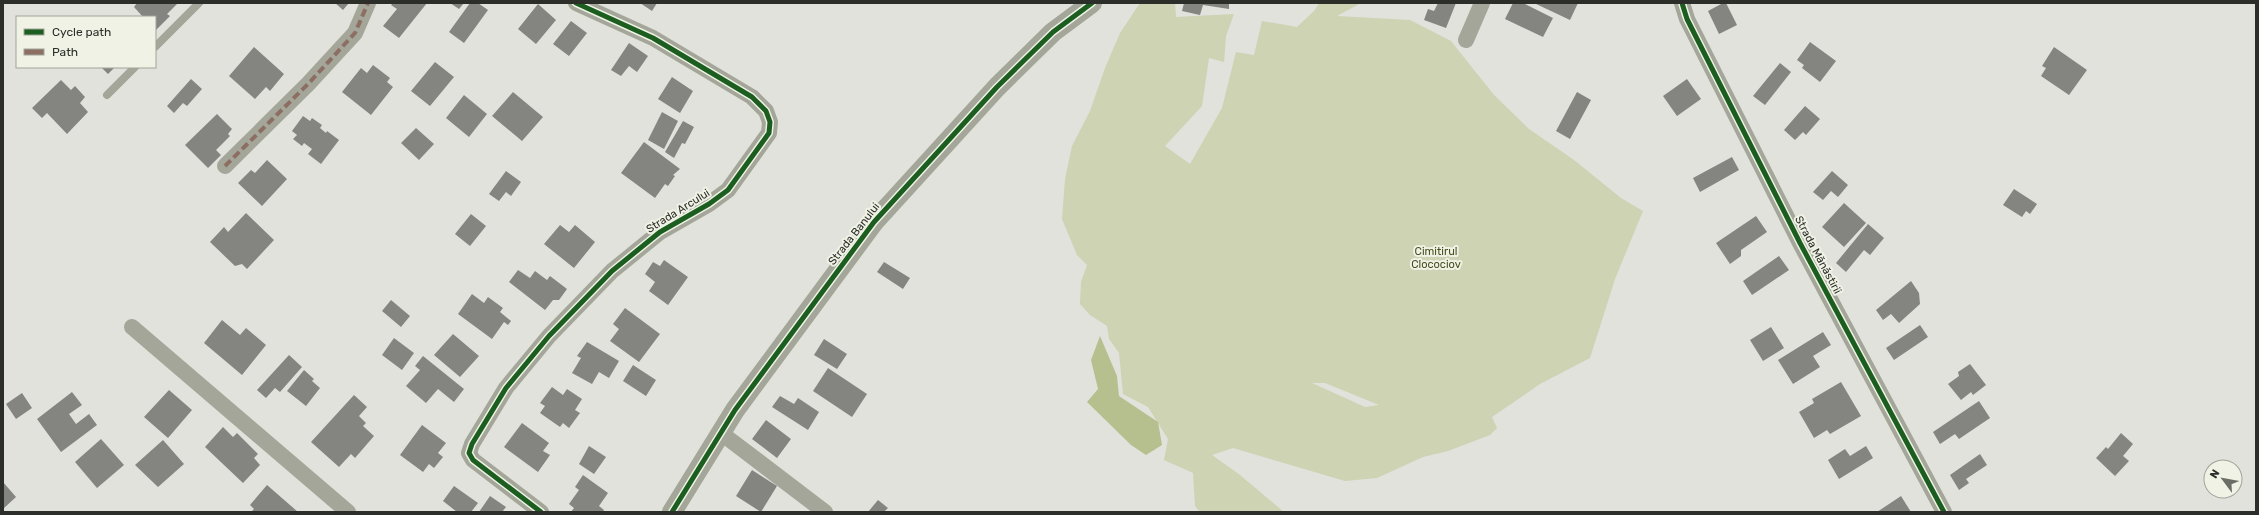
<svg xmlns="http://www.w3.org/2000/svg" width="2259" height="515" font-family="Rubik,sans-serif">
<rect width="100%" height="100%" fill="#e1e2db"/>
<path fill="#cdd3b3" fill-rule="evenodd" d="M1140,3H1175L1176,17L1234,14L1226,36L1224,62L1209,58L1202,106L1165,146L1190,164L1222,108L1236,52L1254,55L1262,21L1297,27L1314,11L1319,3H1361L1337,16L1410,20L1451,41L1494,95L1529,129L1574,160L1621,198L1643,211L1615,279L1590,358L1540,384L1492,417L1497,428L1490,435L1448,451L1423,457L1377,478L1345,481L1233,448L1212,455L1240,475L1284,512H1200L1195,506L1193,473L1164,460L1168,439L1148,407L1123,394L1119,353L1109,339L1107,326L1090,315L1080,304L1081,282L1087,265L1077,255L1062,219L1065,179L1072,146L1090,111L1105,68L1120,33ZM1312,383H1325L1379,405L1365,407Z"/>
<path fill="#b6c08f" d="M1100,336L1117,376L1119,396L1158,422L1162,445L1146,455L1131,445L1087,402L1098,389L1091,360Z"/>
<path fill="#848580" d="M137,3H175L177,4L167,14L170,16L156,30L155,17H143L134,7Z
M335,3H349L343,10Z
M393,3H427L399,38L383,26L397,9L391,5Z
M450,3H464L459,9Z
M470,3H478L488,10L464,43L449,32Z
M640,3H657L652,11Z
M1184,3H1229V9L1203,5L1200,15L1182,11Z
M1438,3H1456L1446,28L1424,20L1428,9L1434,11Z
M1513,3H1523L1553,18L1543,37L1505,19Z
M1534,3H1578L1570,20Z
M1723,3H1726L1737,25L1719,34L1708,11Z
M538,4L556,20L536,44L518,29Z
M571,21L587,33L569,56L553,44Z
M1810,42L1836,61L1820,82L1802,68L1804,65L1797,60Z
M629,43L648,56L637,72L629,66L621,76L611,70Z
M254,47L284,74L270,91L266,87L255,99L229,76Z
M2054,47L2087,70L2069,95L2041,76L2046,68L2042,66Z
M435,62L454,77L430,106L411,91Z
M1780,63L1791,72L1765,105L1753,96Z
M373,65L390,78L387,82L393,87L371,115L342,92L361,68L367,73Z
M101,67H115L108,74Z
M672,77L693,91L680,113L658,99Z
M191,79L202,89L187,106L183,103L174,113L167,106Z
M1687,79L1701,99L1677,116L1663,96Z
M61,80L71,90L75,86L85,97L80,103L88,112L67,134L47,113L42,118L32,108Z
M513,92L543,117L522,141L492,116Z
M1577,92L1591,100L1570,139L1556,131Z
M464,95L487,114L469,137L446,118Z
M1805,106L1820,119L1806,135L1803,132L1795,140L1784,130Z
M662,112L678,121L664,149L648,140Z
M217,114L232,129L228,134L230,136L216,150L221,155L208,168L185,145Z
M303,116L310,121L312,118L322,125L320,128L326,133L327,131L339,140L321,164L308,154L312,149L304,143L302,146L293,139L297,135L292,131Z
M683,121L694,127L685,144L682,143L674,158L665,152Z
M416,128L434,144L419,160L401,143Z
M644,142L680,169L673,175L675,176L668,186L665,184L655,198L621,173Z
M1732,157L1739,170L1700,192L1693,178Z
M267,160L287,179L262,206L238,183L251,170L255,173Z
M506,171L521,182L511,196L506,192L499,201L489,194Z
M1832,171L1848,185L1838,197L1831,191L1823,200L1813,192Z
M2014,189L2037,204L2030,214L2026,211L2022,217L2003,205Z
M1844,203L1866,223L1844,247L1822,227Z
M246,213L274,240L247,269L242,264L235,266L210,242L224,227L228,232Z
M471,214L486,226L470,246L455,234Z
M1756,216L1767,232L1741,250V256L1730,264L1716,243Z
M1868,224L1884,238L1870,255L1864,250L1846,272L1836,263Z
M560,225L569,232L575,225L595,242L574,268L544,244Z
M1779,256L1789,270L1752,295L1743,281Z
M664,260L688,277L668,305L649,291L655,282L645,274L653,262L660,266Z
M884,262L910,278L903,289L877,272Z
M518,270L530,278L535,271L547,280L550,276L567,289L559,300H553L545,310L509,282Z
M1911,281L1919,293L1920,304L1899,323L1891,314L1883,320L1876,310Z
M472,294L484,303L488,297L503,308L500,312L511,321L508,325L504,322L492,339L458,314Z
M391,300L410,316L401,327L382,311Z
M625,308L660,334L639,362L610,341L619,329L613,324Z
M222,320L240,335L246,328L266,345L242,375L204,343Z
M1920,325L1928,337L1894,360L1886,348Z
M1771,327L1784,348L1763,361L1750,340Z
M1823,332L1831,345L1813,356L1820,367L1793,384L1778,360Z
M453,334L479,356L460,377L434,355Z
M394,338L414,353L402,370L382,355Z
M824,339L847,354L837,369L814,355Z
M587,342L619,361L609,378L599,372L592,384L572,373L581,358L577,356Z
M289,355L302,367L280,392L275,388L266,398L257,390Z
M423,356L464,389L454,402L438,389L426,403L406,386L420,370L415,366Z
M1970,364L1986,385L1973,395L1971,392L1961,400L1948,384L1959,376L1958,372Z
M633,365L656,380L646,396L623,381Z
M828,368L867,394L852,417L813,391Z
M304,370L314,379L312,381L320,388L306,406L287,391Z
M1841,382L1861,416L1830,434L1827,430L1814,438L1799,412L1814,403L1812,399Z
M552,387L563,395L567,389L582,399L575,410L580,413L569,428L563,423L560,427L540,413L545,406L540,403Z
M169,390L192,410L168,438L144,417Z
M72,392L82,405L69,414L76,424L89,414L97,425L61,452L37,419Z
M22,393L32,408L16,419L6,404Z
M354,395L367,407L359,416L366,423L363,426L374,436L355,458L351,454L339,467L311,442Z
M780,396L794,404L798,398L819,412L808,430L772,407Z
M1979,401L1990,418L1959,439L1955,434L1940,444L1933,432Z
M766,420L791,439L777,458L752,439Z
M522,423L549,443L543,451L550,455L538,472L504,447Z
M422,425L446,443L438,453L443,457L434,468L429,464L423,472L400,455Z
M223,427L233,437L237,433L258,454L254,458L260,465L243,483L205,447Z
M2121,433L2133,444L2123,456L2129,461L2115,476L2096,458L2106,447L2108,449Z
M101,439L124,465L97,488L75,462Z
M163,440L184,464L158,487L135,465Z
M589,446L606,457L594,474L579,464Z
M1866,446L1873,458L1839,479L1828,460L1845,449L1850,456Z
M1980,454L1987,465L1966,479L1969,483L1959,490L1950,475Z
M752,470L777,486L761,512L736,496Z
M583,475L608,493L599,506L604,510L603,512H571L574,508L569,504L579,490L575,487Z
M3,482L16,497L3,509Z
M267,485L298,512H251L254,509L250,505Z
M454,486L478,503L471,512H457L443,501Z
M490,496L506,507L502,512H479Z
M1901,496L1911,512H1877Z
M878,500L888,508L884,512H868Z"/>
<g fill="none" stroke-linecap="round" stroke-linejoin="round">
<path stroke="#a4a699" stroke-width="8" d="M155,47L199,3
M107,95L135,67"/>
<path stroke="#a4a699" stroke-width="16" d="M1682,3L1687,19L1800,243L1944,512
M1466,40L1482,3
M225,166L308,84L355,33L368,3
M132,327L348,512
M721,433L825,512
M541,512L473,460L469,453L472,444L506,388L549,336L612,271L660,232L709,204L728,190L769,133L770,122L766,111L752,97L653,38L576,3"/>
<path stroke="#a4a699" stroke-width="20" d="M672,512L735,410L874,222L997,87L1053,32L1092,3"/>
<path stroke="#8d6e63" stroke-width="4" stroke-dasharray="8 4" stroke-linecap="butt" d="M225,166L308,84L355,33L368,3"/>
<defs>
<path id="cycleway" d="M1682,3L1687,19L1800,243L1944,512
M541,512L473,460L469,453L472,444L506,388L549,336L612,271L660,232L709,204L728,190L769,133L770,122L766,111L752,97L653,38L576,3
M672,512L735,410L874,222L997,87L1053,32L1092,3"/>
</defs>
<use href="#cycleway" stroke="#eff2e5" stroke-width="8"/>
<use href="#cycleway" stroke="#1b5e20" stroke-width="5"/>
</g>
<g text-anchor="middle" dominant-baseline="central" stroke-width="4" stroke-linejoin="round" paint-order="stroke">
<g font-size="11" fill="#2c2e29" stroke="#eff2e5">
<text transform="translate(678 211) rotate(-32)">Strada Arcului</text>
<text transform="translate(854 234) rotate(-52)">Strada Banului</text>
<text transform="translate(1818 255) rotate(62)">Strada Mănăstirii</text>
</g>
<g font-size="11" fill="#474f1d" stroke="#eff2e5">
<text x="1436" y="251">Cimitirul<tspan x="1436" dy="13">Clocociov</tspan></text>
</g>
</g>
<rect width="2259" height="515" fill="none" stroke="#2c2e29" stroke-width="8"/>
<rect x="16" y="16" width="140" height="52" fill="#eff2e5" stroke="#a1a49a"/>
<rect x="24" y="29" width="20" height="6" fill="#1b5e20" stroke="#a1a49a"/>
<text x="52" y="36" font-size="12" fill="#2c2e29">Cycle path</text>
<rect x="24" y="49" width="20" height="6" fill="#8d6e63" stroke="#a1a49a"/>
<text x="52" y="56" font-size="12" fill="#2c2e29">Path</text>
<g transform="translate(2223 479) rotate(302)"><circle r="19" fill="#eff2e5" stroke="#a1a49a"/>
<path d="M0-3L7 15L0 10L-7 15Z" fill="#6b6d67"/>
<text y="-6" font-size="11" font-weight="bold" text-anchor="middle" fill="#2c2e29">N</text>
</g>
</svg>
